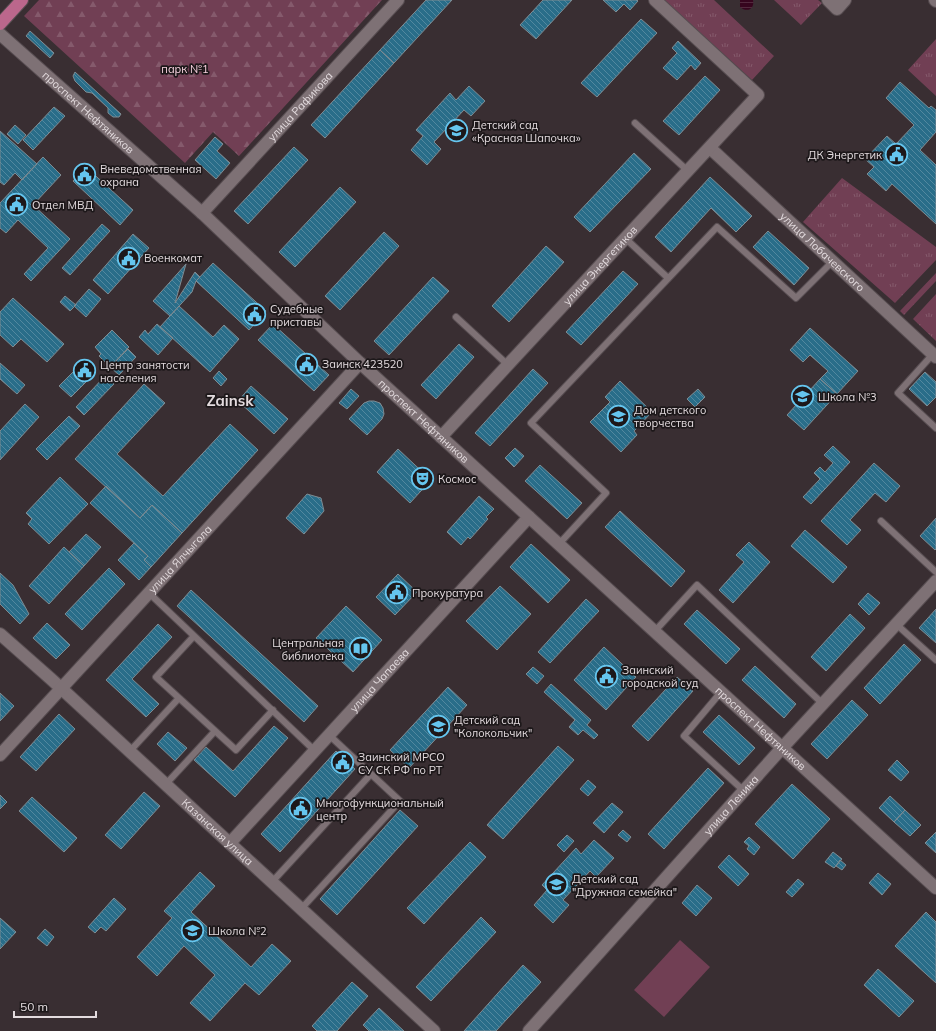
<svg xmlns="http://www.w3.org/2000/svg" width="936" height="1031" font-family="Mulish,sans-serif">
<defs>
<pattern id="grass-tufts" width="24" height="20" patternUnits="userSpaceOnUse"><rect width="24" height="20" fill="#713f54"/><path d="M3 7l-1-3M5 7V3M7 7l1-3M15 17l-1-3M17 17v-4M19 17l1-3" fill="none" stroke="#855a6c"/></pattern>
<pattern id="forest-firs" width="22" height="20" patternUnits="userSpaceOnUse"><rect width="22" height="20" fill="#713f54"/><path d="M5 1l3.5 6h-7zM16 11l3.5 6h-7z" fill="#855a6c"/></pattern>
<pattern id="water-rules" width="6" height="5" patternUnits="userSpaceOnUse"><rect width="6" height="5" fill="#36051e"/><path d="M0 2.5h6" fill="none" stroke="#53293e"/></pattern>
<pattern id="building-back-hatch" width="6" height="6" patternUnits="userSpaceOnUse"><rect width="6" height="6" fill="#296d89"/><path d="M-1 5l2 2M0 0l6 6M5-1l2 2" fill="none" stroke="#52889f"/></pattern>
</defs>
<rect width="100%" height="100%" fill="#392e32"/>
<path fill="url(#grass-tufts)" d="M664,0H714L774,56L752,80Z
M774,0H818L822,3L801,25Z
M936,39V96L908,70Z
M842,178L936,247V260L895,303L803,222Z
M936,273V281L904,315L900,311Z
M936,294V341L913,319Z"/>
<path fill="url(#forest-firs)" d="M39,0H382L239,156L213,132L185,163L24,16Z"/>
<path fill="#713f54" d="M680,940L710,967L664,1017L634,990Z"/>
<path fill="url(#water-rules)" d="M740,0H753C755,9 747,13 740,7Z"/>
<path fill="url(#building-back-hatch)" stroke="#7e8b92" d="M426,0H452L394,63L380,50Z
M543,0H572L536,39L520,25Z
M603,0H637L638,1L630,10L624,4L616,12Z
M641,19L657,33L597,97L581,83Z
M30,31L54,53L50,58L26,36Z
M678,41L701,63L695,70L691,65L677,80L663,68L677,53L672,48Z
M380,50L394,63L325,138L311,125Z
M75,72L121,114L119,117H113L108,113V108L92,93L86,92L75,81L73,76Z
M705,76L720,90L679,135L663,121Z
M900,82L929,108L931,106L936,110V132L920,150L936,165V224L892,184L886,191L867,174L874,167L865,159L887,136L896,144L914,125L886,98Z
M469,86L485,101L471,116L464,110L434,142L441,149L427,165L411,150L423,136L416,130L450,93L456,100Z
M54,107L65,116L33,150L23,140Z
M15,125L26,135L18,144L7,134Z
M0,131L37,164L22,180L15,173L4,185L0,182Z
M215,137L223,144L217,151L230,163L216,179L195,160Z
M294,147L308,160L248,224L234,211Z
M634,153L651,169L590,232L574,217Z
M43,157L61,175L33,205L70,239L31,281L24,274L48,248L18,220L6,233L0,228V203Z
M86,167L133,210L120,225L73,181Z
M710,177L752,216L736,232L711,208L671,252L655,237Z
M340,187L356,202L295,267L279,252Z
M102,224L110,231L70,275L62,268Z
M768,231L809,268L794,285L753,247Z
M384,232L399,246L340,310L325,296Z
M133,234L149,248L108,294L93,280Z
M546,246L564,262L509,322L492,306Z
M213,263L266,311L249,330L196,281Z
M186,264L175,303L195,272L200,277L196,281L192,292L170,316L153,301Z
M623,271L638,284L581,345L566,332Z
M433,277L449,291L389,355L374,341Z
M89,289L101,299L86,317L74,306Z
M65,296L76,305L70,311L60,302Z
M13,298L64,344L47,362L21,339L13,347L0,335V312Z
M179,306L213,337L224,325L239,339L210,372L160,327Z
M157,324L173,338L158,355L139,337L145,330L148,334Z
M273,324L329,375L314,391L258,340Z
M810,328L858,371L837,394L820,379L828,371L810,355L803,362L790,350Z
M112,330L129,347L110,367L99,356L101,354L95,347Z
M459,344L474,357L436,399L421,385Z
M128,349L136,357L119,375L110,367Z
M84,361L96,372L71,397L59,386Z
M0,363L25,385L17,394L0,379Z
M533,369L548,383L490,446L475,433Z
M219,371L227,379L221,386L213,378Z
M925,372L936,382V397L927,406L909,389Z
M105,376L114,384L84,415L76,407Z
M820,379L837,394L804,430L787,415Z
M620,381L652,412L634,431L637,435L621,452L590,422L610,402L605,397Z
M144,384L165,403L117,454L163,496L230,424L258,450L182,533L152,505L140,518L75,459Z
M251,386L288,419L274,434L238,401Z
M351,389L359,396L347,409L339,403Z
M698,389L705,397L695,407L687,399Z
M369,401H374L380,403L383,408L384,414L382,419L367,435L349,419L364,403Z
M25,404L39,417L0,460V431Z
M69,416L80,426L47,460L36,449Z
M833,446L850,462L811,504L803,497L820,479L814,473L820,467L825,472L833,463L824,455Z
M515,448L524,456L514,467L505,458Z
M398,449L431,480L410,503L377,472Z
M874,463L900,486L886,502L875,493L850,520L861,530L847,545L821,521Z
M540,465L582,503L567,519L525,481Z
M60,477L88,504L49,544L28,524L32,519L26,513Z
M106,486L140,518L152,505L182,533L151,567L144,560L148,556L90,503Z
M307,494L321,498L324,511L304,534L286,518Z
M479,496L494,509L486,517L488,519L470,539L468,537L461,545L447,532Z
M620,511L685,571L671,587L605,527Z
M936,518V549L935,550L920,536Z
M805,530L847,567L833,583L791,546Z
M86,534L101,547L84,566L69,552Z
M749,542L770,562L733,603L719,590L744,562L736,555Z
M134,543L148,556L144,560L151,567L139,580L118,560Z
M531,544L570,580L548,603L510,567Z
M64,547L84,566L49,604L29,586Z
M109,568L125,584L82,630L65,614Z
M0,573L13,585L29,614L20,624L0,604Z
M398,574L417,592L395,615L376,597Z
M500,586L531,614L497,650L466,621Z
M191,590L318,706L304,722L177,606Z
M868,593L880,603L869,615L858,604Z
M586,599L599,611L550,663L538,652Z
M346,606L382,640L353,672L316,638Z
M936,609V643L919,628Z
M697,610L740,649L726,664L684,624Z
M850,614L865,628L826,671L811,657Z
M47,623L70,645L56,659L33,638Z
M158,624L172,637L132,679L159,704L146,717L106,680Z
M904,644L921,660L880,704L864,688Z
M604,647L636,677L606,710L574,680Z
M755,666L796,704L784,718L742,680Z
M533,667L544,676L537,684L526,674Z
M677,677L693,691L648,741L632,726Z
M551,684L591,720L587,725L598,735L594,739L583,730L578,735L569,727L575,720L544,692Z
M448,687L467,705L409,768L390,750Z
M0,693L14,706L0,721Z
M852,700L868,715L827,759L811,744Z
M59,714L75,729L36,771L20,757Z
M719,715L755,748L739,765L703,732Z
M274,726L288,738L235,797L194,760L206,747L233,771Z
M168,732L187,748L175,761L157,744Z
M558,746L574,760L503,839L487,825Z
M336,751L355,769L280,852L261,834Z
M897,760L909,772L901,781L888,770Z
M708,768L724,783L664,849L648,834Z
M588,780L596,787L588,796L580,789Z
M792,784L830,819L793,859L755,824Z
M144,792L160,806L121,849L105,835Z
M0,795L7,802L0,809Z
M890,796L905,810L894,822L879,808Z
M32,797L77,838L64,852L19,811Z
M612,803L623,812L604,833L593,823Z
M400,810L418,826L337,915L320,899Z
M905,810L921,825L910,836L894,822Z
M623,830L631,837L627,842L618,835Z
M936,832V853L925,843Z
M567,835L574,841L564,852L557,845Z
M749,837L760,847L754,855L747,849L749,846L744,842Z
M594,840L614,858L596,877L590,871L563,900L569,905L553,923L534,905L547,890L542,885L576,848L581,854Z
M470,842L486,857L424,924L407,908Z
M833,852L842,859L834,868L825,862Z
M729,855L749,874L738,886L718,867Z
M840,860L846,865L842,870L836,866Z
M200,872L215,886L191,912L251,967L272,944L291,961L259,995L245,983L210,1021L190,1003L215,975L184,946L157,976L137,957L172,918L164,911Z
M878,873L891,884L882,895L869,883Z
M798,879L804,884L792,897L786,892Z
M697,885L712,898L696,916L682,903Z
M114,898L126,909L106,931L101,927L95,933L88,927Z
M926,912L936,922V983L895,946Z
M481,917L496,932L431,1001L416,987Z
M0,918L16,932L0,949Z
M45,929L54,937L47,946L37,938Z
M523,965L541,982L496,1031H464Z
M878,969L914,1001L899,1017L864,985Z
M352,982L368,996L337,1031H317L312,1026Z
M379,1008L404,1031H369L363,1025Z"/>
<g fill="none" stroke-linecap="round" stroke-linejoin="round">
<defs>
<path id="service" d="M635,123L688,171
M625,238L668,278
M456,317L508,365
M933,354L898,393L936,428
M881,521L936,572
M559,544L606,493L531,423L717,227L796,298L833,261
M149,593L315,751
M896,624L936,660
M655,631L697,585L823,704
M194,636L156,677L236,750L273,710
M721,692L684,736L744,791
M130,751L179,698
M166,784L215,731
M272,882L371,774
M301,909L400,801L329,735"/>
<g id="minor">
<path d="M828,0L837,9L845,0"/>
<path d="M935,0L936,1"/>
<path id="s1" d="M710,148L936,357"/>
<path id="s2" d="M202,213L398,0"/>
<path id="s3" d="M441,437L758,95L655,0"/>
<path id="s4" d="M0,634L51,679L434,1031"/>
<path id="s5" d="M0,755L360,363"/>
<path id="s6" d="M230,843L529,517"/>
</g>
<g id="tertiary">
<path id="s7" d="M529,1031L782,748L936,581"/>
</g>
<g id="secondary">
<path id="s8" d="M0,34L202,213L360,363L936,888"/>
</g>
<path id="primary" d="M0,24L22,0"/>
</defs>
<use href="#service" stroke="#574d51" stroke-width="8"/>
<use href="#minor" stroke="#574d51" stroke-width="14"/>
<use href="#tertiary" stroke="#574d51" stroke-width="14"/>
<use href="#secondary" stroke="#574d51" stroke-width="14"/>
<use href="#primary" stroke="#574d51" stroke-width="14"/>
<use href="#service" stroke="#7e7175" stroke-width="6"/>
<use href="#minor" stroke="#7e7175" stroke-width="12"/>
<use href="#tertiary" stroke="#7e7175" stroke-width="12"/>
<use href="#secondary" stroke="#7e7175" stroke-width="12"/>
<use href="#primary" stroke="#bb678c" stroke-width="12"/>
</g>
<defs>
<symbol id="school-ring" viewBox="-11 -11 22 22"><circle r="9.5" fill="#1d181a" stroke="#65c5ee" stroke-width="1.5"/><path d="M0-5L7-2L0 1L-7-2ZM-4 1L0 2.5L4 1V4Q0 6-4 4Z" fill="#65c5ee"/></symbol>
<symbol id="civic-ring" viewBox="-11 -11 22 22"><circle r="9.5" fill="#1d181a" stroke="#65c5ee" stroke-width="1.5"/><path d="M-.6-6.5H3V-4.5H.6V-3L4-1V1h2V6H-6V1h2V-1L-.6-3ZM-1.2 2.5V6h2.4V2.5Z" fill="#65c5ee"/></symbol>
<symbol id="theatre-ring" viewBox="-11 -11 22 22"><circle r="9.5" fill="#1d181a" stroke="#65c5ee" stroke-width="1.5"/><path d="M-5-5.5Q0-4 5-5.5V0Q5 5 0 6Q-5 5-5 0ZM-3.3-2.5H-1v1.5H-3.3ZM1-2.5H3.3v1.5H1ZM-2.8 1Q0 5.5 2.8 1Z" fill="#65c5ee"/></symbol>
<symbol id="library-ring" viewBox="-11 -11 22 22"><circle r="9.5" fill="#1d181a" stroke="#65c5ee" stroke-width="1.5"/><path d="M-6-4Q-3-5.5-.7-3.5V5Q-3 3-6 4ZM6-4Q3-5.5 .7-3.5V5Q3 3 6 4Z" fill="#65c5ee"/></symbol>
</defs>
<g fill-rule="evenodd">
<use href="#school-ring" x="444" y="118" width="25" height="25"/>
<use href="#civic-ring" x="884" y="142" width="25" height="25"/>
<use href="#civic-ring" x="72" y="162" width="25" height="25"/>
<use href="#civic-ring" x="4" y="192" width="25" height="25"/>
<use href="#civic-ring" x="116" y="246" width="25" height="25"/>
<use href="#civic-ring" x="242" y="302" width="25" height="25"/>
<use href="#civic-ring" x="294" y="352" width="25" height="25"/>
<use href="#civic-ring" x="72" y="358" width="25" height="25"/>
<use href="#school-ring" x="790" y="384" width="25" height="25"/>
<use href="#school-ring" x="606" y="404" width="25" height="25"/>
<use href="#theatre-ring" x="410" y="466" width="25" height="25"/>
<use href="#civic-ring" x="384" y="580" width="25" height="25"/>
<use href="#library-ring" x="348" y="636" width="25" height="25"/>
<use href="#civic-ring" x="594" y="664" width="25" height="25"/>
<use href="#school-ring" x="426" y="714" width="25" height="25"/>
<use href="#civic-ring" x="330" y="750" width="25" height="25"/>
<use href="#civic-ring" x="288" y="796" width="25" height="25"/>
<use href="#school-ring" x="544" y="872" width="25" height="25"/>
<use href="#school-ring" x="180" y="918" width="25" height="25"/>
</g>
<g text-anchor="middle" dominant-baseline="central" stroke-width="3.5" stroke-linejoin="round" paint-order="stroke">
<g font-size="11" fill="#f8d3e0" stroke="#1d181a">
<text x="185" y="69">парк №1</text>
</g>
<g font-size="11" fill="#e3dbde" stroke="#1d181a">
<text stroke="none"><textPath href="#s2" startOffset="145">улица Рафикова</textPath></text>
<text stroke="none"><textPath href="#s8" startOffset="118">проспект Нефтяников</textPath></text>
<text stroke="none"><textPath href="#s1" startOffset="153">улица Лобачевского</textPath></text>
<text stroke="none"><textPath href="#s3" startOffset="234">улица Энергетиков</textPath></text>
<text stroke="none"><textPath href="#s8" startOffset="574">проспект Нефтяников</textPath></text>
<text stroke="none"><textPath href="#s5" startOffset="266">улица Ялчыгола</textPath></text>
<text stroke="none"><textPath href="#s6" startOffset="221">улица Чапаева</textPath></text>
<text stroke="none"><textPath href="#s8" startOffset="1030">проспект Нефтяников</textPath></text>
<text stroke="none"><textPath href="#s7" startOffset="303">улица Ленина</textPath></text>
<text stroke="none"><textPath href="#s4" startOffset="294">Казанская улица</textPath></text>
</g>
<g font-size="11" fill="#e3dbde" stroke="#1d181a" text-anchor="start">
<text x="472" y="125">Детский сад<tspan x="472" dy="13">«Красная Шапочка»</tspan></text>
<text x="882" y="155" text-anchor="end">ДК Энергетик</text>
<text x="100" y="169">Вневедомственная<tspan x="100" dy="13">охрана</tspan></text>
<text x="32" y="205">Отдел МВД</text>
<text x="144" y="258">Военкомат</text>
<text x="270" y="309">Судебные<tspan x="270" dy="13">приставы</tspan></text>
<text x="322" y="364">Заинск 423520</text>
<text x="100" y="365">Центр занятости<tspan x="100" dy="13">населения</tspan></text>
<text x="818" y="397">Школа №3</text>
<text x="634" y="410">Дом детского<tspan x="634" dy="13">творчества</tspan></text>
<text x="438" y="479">Космос</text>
<text x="412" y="593">Прокуратура</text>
<text x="344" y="643" text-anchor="end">Центральная<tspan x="344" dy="13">библиотека</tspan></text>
<text x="622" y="670">Заинский<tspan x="622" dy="13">городской суд</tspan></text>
<text x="454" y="720">Детский сад<tspan x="454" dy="13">"Колокольчик"</tspan></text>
<text x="358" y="757">Заинский МРСО<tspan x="358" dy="13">СУ СК РФ по РТ</tspan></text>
<text x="316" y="803">Многофункциональный<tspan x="316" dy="13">центр</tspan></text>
<text x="572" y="879">Детский сад<tspan x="572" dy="13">"Дружная семейка"</tspan></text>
<text x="208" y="931">Школа №2</text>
</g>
<g font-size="15" font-weight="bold" fill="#e3dbde" stroke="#1d181a">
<text x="230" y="400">Zainsk</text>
</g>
</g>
<path d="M14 1011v6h82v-6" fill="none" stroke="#e3dbde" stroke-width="2"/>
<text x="20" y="1011" font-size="12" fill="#e3dbde" stroke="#1d181a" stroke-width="3" paint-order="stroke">50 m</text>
</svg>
